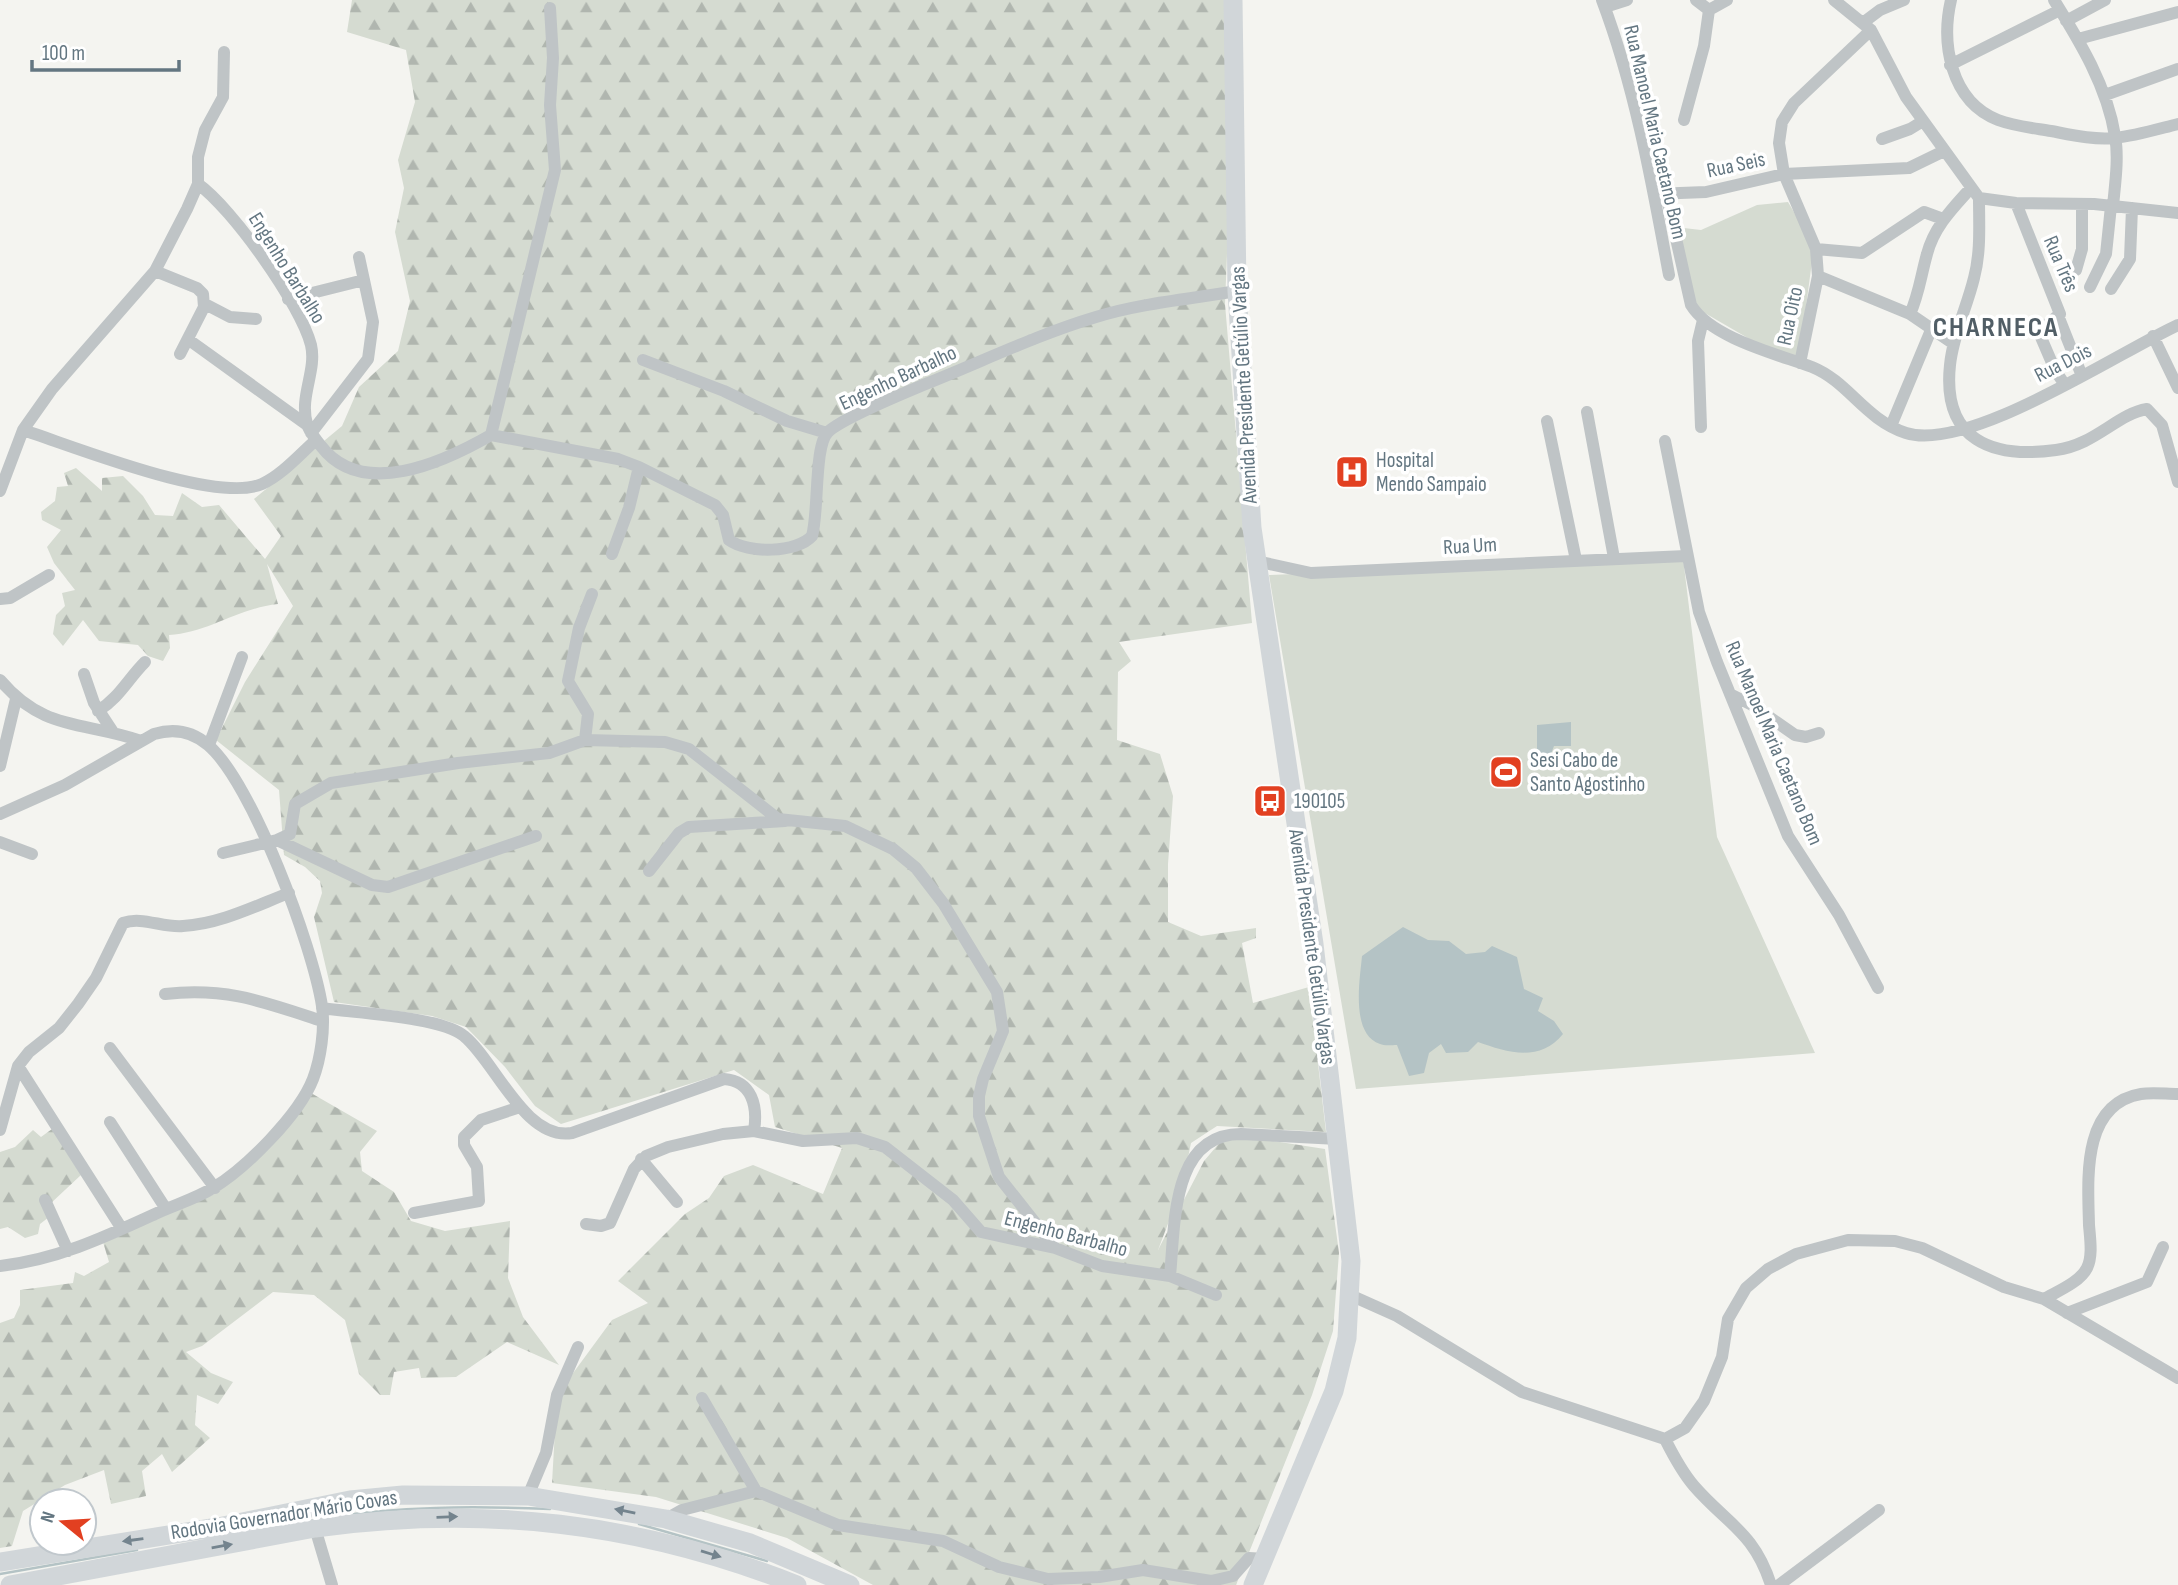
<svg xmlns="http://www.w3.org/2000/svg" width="2178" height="1585" font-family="'Sofia Sans Condensed',sans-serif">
<defs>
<pattern id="forest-firs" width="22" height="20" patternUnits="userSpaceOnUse" patternTransform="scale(1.75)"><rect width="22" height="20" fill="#d5dbd1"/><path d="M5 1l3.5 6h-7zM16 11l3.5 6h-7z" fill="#b0b6af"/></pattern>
</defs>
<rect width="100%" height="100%" fill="#f4f4f0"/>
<path fill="url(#forest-firs)" d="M352,0H1225L1228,229L1225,304L1252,623L1119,642L1131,661L1118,672L1117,740L1160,754L1173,796L1168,864V922L1201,936L1256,928V938L1242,943L1253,1003L1309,987L1326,1132L1217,1126L1191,1143L1182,1187L1158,1250L1204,1161L1227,1134L1325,1149L1339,1253L1333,1331L1312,1395L1236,1585H873L787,1538L656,1497L552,1483L557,1395L612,1320L648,1303L618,1281L685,1214L709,1198L724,1176L753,1165L823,1194L842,1148L775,1127L769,1095L734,1070L561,1124L535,1106L505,1067L466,1027L432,1016L334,1002L314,917L322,893L320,881L305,867L284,855L279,790L216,740L245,682L293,606L267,564L278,604C238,608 208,633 169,635L170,648L163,661L148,656L138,645L99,641L83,620L63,646L53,634L56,615L65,606L62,593L75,590L54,563L47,547L61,530L42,520L41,512L55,501L57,487L68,486L64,473L76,468L102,491V478L123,476L143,496L155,515L173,516L182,493L202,507L219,505L265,559L281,536L254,499L342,426L359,387L398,351L410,301L395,232L404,188L398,160L415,102L406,50L347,32Z
M311,1093L377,1131L360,1152L362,1171L394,1192L411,1221L445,1231L510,1221L508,1278L523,1317L559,1365L507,1342L456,1377L421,1378L419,1368L394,1372L390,1395H380L359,1374L345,1320L314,1295L273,1292L202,1346L186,1352L211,1373L233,1382L218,1404L197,1395L195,1425L210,1438L172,1472L162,1454L142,1471L146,1496L111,1504L104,1470L65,1485L23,1511L12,1546L0,1548V1323L14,1318L20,1305V1290L73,1283L75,1272L84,1276L109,1262L103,1242L217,1193Z
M52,1129L81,1175L50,1204L53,1214L40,1224L38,1234L25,1238L8,1227L0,1229V1152L15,1147L33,1130L41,1137Z"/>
<path fill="#d5dbd1" d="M1788,202L1814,246L1799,360L1765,348L1691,305L1675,227L1701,230L1757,205Z
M1683,558L1717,837L1815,1053L1356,1089L1269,575Z"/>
<path fill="#b4c3c5" d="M1571,722V746H1554L1549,759L1537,758V725Z
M1403,927L1428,940L1449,941L1466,954L1485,952L1492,946L1517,957L1524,989L1543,998L1538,1011L1554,1021L1563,1034C1540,1063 1506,1052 1478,1042L1468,1052L1446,1053L1441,1044L1429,1053L1424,1073L1409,1076L1397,1045C1392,1045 1384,1046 1380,1044C1350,1034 1360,979 1362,956Z"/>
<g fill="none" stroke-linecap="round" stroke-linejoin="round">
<path stroke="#b4c3c5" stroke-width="2.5" d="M323,1518C399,1506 473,1506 550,1509
M639,1524L767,1561
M274,1525L299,1521
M0,1574L137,1550"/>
<path stroke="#bfc4c6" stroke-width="12" d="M1602,0C1635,87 1652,183 1669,275
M1696,0L1709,10L1727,0
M1834,0L1871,30L1906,97L1979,198L2016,203L2094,204L2178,213
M1951,0C1941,43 1950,101 1998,120C2014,126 2033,128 2051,131C2072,135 2093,140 2115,138C2135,136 2158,129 2178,124
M2054,0C2080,42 2107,86 2115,136C2119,158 2115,184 2113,206
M1605,7L1627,0
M2066,21L2105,0
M1864,22L1880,10L1904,0
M2078,39L2178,12
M1950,65L2060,10
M2105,95L2178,69
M1684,120L1704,46L1709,10
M1882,139L1910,129L1923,121
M198,184C232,208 301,305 311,345C317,371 299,396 307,424C309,432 316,439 321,446C362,500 444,462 491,435L618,459L639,467L715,505L723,515L729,540C748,554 797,553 812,536C819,512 814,445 828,432C844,417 905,393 928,383C983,361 1039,334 1096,317C1141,303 1191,299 1237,291
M1654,194L1706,192L1784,174L1909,168L1944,151
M1666,194L1691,305C1711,338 1777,354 1812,367C1849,382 1864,419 1906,433C1968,453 2119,352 2178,325
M1979,198C1979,224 1981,252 1974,278C1967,307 1953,335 1950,365C1942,440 1992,459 2056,450C2095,445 2117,414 2147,409L2162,425L2178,482
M2016,203L2060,314L2043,328L2040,335L2055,370L2065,385
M1816,249L1862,253L1924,212L1943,219
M2076,270L2082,249V204
M155,271L197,288L203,294L204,307L180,354
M1818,276L1910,314L1954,344
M2090,287L2106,254L2111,206
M2111,289L2130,259L2132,208
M288,299L364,280
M205,304L230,317L256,319
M1910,314C1919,294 1921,275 1927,254C1934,227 1952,209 1970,189
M2059,318L2082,376
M2153,336L2178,388
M189,340L307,425
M643,360L724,391L787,421L827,433
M1800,363L1818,276L1816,249L1784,174L1779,143L1782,122L1794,103L1871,30
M1587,412L1614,558
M1547,421L1576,560
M1891,426L1931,330
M1701,427L1698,341L1703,320
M23,430C73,446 216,504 262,484C282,475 300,454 316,440
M311,433L368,359L373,322L359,257
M491,435L555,170L550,105L553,58L550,8
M1665,441L1699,612L1717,662L1788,836L1839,915L1878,988
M0,491L23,430L52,389L155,271L187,209L198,184V157L205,130L223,97L224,52
M612,554L629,508L639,467
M1256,561L1311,573L1686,556
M0,599L10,598L49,575
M84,674L94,703L113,732
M0,680C44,732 84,721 141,741
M1730,694L1752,705L1795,735L1806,737L1819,733
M98,711C119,698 128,679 145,662
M585,740L588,714L568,681L579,628L592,594
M209,745L242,657
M0,766L16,699
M0,814L65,785L154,734C174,728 192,731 208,745C252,782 313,947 322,1006C325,1028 321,1058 313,1079C299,1115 246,1168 213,1188C195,1199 174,1205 155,1214C105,1237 56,1260 0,1266
M277,840L290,834L295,804L331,783L458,763L549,753L585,740L665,742L689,749L778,819L845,826L893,849L916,868L943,903L997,992L1003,1031L983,1079L979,1096V1116L999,1177L1055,1248
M0,842L32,854
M223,853L277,840L372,885L388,887L536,836
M649,871L679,833L689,827L785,821
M165,994C227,987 264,1002 322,1021
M322,1008C356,1013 442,1017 464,1036C495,1061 525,1141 572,1133L724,1079C752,1081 758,1106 754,1131
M110,1048L215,1188
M18,1066L122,1229
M110,1122L166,1209
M0,1130L18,1066L29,1052L59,1028L78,1004L96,978L123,923C142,916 163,928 183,926C220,924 255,906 289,893
M641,1159L677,1202
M45,1200L68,1251
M414,1213L479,1201L477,1167L464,1145V1137L481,1120L520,1107
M586,1224L601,1226L610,1223L634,1169L646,1156L668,1147L723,1134L754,1131L803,1141L857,1138L885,1147L953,1200L981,1232L1055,1248L1102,1266L1170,1276C1175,1225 1171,1134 1241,1134L1338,1139
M1170,1276L1216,1295
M1350,1295L1397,1316L1522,1392L1665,1439L1685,1428L1704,1401L1722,1357L1728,1319L1746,1288L1768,1269L1796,1254L1848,1240L1895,1241L1922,1248L2004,1287L2044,1299L2178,1378
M2044,1299C2058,1291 2080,1282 2087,1268C2093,1256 2090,1238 2089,1225C2088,1180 2081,1104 2141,1094C2152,1092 2166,1094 2178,1094
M2067,1313L2147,1282L2163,1247
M702,1398L756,1491
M1665,1439C1673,1455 1682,1472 1694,1486C1727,1524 1754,1532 1771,1585
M528,1496L546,1453L557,1395L578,1347
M666,1519L682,1510L756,1491L838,1525L943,1541L999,1567L1048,1579L1099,1577L1143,1570L1211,1581L1233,1576L1249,1558L1265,1559
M315,1528L332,1585
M1779,1585L1879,1510"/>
<path stroke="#d1d6d9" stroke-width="19" d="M1233,0L1237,291L1252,528L1314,944L1351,1261L1347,1338L1334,1391L1253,1585"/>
<path stroke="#d1d6d9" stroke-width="19" d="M0,1562L218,1527L350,1500L403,1495L528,1496L666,1519L750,1543L850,1585
M10,1585L315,1528C484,1505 638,1522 797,1585"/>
</g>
<defs><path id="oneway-solid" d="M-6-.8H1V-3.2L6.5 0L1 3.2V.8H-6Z" transform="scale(1.75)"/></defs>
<g fill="#74848e">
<use href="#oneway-solid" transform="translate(625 1511) rotate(-169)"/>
<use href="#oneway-solid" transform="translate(447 1517) rotate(-2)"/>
<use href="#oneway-solid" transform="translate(133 1540) rotate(172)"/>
<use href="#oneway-solid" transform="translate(222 1546) rotate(-10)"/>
<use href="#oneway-solid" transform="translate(711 1554) rotate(17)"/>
</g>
<defs>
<symbol id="hospital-square" viewBox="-11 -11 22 22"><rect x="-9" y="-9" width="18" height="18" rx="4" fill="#e24021" stroke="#fff"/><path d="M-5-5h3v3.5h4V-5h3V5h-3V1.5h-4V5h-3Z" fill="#fff"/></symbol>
<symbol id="stadium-square" viewBox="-11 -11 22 22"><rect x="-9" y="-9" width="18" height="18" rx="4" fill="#e24021" stroke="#fff"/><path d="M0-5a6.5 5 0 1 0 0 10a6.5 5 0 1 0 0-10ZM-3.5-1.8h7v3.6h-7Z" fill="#fff"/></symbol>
<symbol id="bus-square" viewBox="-11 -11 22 22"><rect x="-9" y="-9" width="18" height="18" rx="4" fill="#e24021" stroke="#fff"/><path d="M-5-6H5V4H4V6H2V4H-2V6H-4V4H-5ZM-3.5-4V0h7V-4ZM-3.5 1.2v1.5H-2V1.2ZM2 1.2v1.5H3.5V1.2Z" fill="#fff"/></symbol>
</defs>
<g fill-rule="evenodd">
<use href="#hospital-square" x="1333" y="453" width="38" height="38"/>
<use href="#stadium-square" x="1487" y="753" width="38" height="38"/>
<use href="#bus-square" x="1251" y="782" width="38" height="38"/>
</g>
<g text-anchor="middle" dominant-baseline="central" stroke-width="7" stroke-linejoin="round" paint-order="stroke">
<g font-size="21" fill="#637681" stroke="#fff">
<text transform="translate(1655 132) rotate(77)">Rua Manoel Maria Caetano Bom</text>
<text transform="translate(1736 165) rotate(-12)">Rua Seis</text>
<text transform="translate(2061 264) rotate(67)">Rua Três</text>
<text transform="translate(287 268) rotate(58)">Engenho Barbalho</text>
<text transform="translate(1790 316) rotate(-78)">Rua Oito</text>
<text transform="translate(2063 363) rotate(-27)">Rua Dois</text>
<text transform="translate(898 378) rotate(-25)">Engenho Barbalho</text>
<text transform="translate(1244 385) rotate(-93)">Avenida Presidente Getúlio Vargas</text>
<text transform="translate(1470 546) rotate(-3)">Rua Um</text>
<text transform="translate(1774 743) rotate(67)">Rua Manoel Maria Caetano Bom</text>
<text transform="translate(1312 947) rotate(82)">Avenida Presidente Getúlio Vargas</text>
<text transform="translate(1066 1234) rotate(15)">Engenho Barbalho</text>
<text transform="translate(284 1515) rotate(-9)">Rodovia Governador Mário Covas</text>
</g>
<g font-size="21" fill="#637681" stroke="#fff" text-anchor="start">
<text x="1376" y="460">Hospital<tspan x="1376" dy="24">Mendo Sampaio</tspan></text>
<text x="1530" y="760">Sesi Cabo de<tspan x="1530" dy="24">Santo Agostinho</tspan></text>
<text x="1294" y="801">190105</text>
</g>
<g font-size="28" font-weight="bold" letter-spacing="2" fill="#515e66" stroke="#fff">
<text x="1996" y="327">CHARNECA</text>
</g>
</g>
<g transform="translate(63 1522) rotate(288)"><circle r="33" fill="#ffffff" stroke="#c1c8cd" stroke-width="2"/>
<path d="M0-5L12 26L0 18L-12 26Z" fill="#e24021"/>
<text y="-10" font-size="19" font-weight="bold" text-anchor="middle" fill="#637681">N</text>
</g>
<path d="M32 60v10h147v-10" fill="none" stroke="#637681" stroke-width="3.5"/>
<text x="42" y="60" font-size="21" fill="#637681" stroke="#ffffff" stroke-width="5" paint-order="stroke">100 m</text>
</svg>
